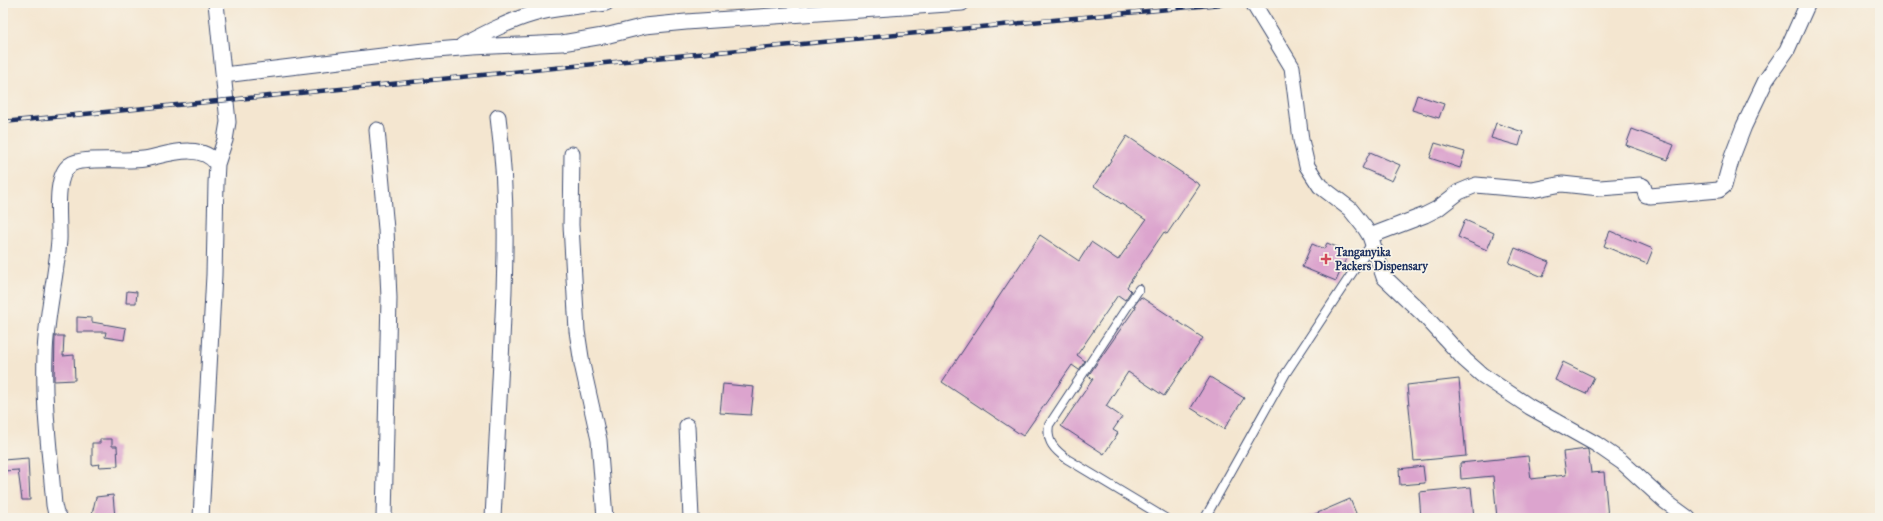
<svg xmlns="http://www.w3.org/2000/svg" width="1883" height="521" font-family="'IM FELL Great Primer',serif">
<rect width="100%" height="100%" fill="#f7f3e8"/>
<filter id="ink" filterUnits="userSpaceOnUse"><feTurbulence type="fractalNoise" baseFrequency=".025" numOctaves="2"/><feDisplacementMap in="SourceGraphic" scale="8" xChannelSelector="R" yChannelSelector="G"/><feConvolveMatrix kernelMatrix="1 2 1 2 8 2 1 2 1" color-interpolation-filters="sRGB"/></filter>
<filter id="wash" filterUnits="userSpaceOnUse"><feTurbulence type="fractalNoise" baseFrequency=".012" numOctaves="4" result="noise"/><feDisplacementMap in="SourceGraphic" scale="16" xChannelSelector="R" yChannelSelector="G"/><feGaussianBlur stdDeviation="0.9" result="paint"/><feColorMatrix in="noise" values="0 0 0 0 0 0 0 0 0 0 0 0 0 0 0 0 0 1.4 0 .05"/><feComposite in="paint" operator="in"/></filter>
<g filter="url(#wash)">
<rect width="100%" height="100%" fill="#f4e6d0"/>
<g id="blocks">
<path fill="#dca4ce" d="M1417,95L1444,104L1439,118L1412,110Z
M1496,123L1523,132L1519,146L1491,138Z
M1632,129L1674,145L1668,160L1626,145Z
M1127,136L1200,185L1167,234L1164,232L1132,279L1127,287L1131,291L1125,300L1118,295L1077,355L1085,361L1079,370L1072,365L1023,436L942,382L1040,235L1079,261L1091,242L1118,260L1146,220L1094,186Z
M1435,143L1465,152L1460,168L1430,158Z
M1370,152L1400,165L1392,181L1362,168Z
M1465,220L1494,233L1487,250L1458,237Z
M1610,231L1653,249L1647,264L1604,246Z
M1327,243L1349,252L1336,281L1302,267L1312,244L1324,249Z
M1515,248L1549,262L1543,277L1509,263Z
M127,291L137,292L136,303H126Z
M1141,297L1203,338L1164,396L1128,372L1106,406L1122,417L1113,430L1118,433L1104,454L1061,426L1093,379L1088,376L1136,307L1134,306Z
M77,317L92,318V322L126,328L124,340L105,337L106,332H77Z
M55,336H64L63,356L74,355L75,380L54,381Z
M1563,362L1594,377L1586,394L1555,380Z
M1210,377L1244,398L1224,429L1191,408Z
M1459,379L1466,456L1414,461L1407,385Z
M723,384L754,387L751,415L720,413Z
M100,439H112V446H117L118,466L99,467L100,464L92,465V443H100Z
M1587,449L1588,450L1591,473L1604,472L1608,518H1497L1493,476L1461,479L1460,463L1528,456L1531,479L1566,475L1563,452Z
M28,458L30,500H22L18,470L3,471V460Z
M1423,466L1425,483L1400,485L1399,469Z
M1471,487L1474,518H1421L1419,492Z
M113,495L115,518H91L96,497Z
M1350,499L1358,518H1306Z"/>
</g>
</g>
<g filter="url(#ink)">
<use href="#blocks" fill-opacity="0" stroke="#3c4a6f" stroke-width="1"/>
<g fill="none" stroke-linecap="round" stroke-linejoin="round">
<defs>
<path id="service" d="M1139,289L1049,425C1046,442 1055,450 1067,459L1165,518
M1205,518L1286,373L1372,243"/>
<path id="minor" d="M1253,3L1292,67L1301,140L1307,166L1320,186L1350,209L1365,228L1370,236L1384,277L1423,314L1465,360L1482,375L1530,407L1596,444L1622,462L1666,502L1688,518
M463,45C486,33 509,21 533,14C557,7 582,6 606,3
M224,75L424,51L473,47L562,43L609,35L645,26L686,22L962,3
M377,130L386,229L389,298L384,518
M572,154L571,225L577,331L582,364L599,440L605,518
M1370,236L1425,215L1437,209L1459,192L1476,185L1532,190L1562,184L1600,188L1640,185L1643,186L1646,195L1650,196L1719,190L1724,186L1732,157L1744,126L1766,80L1787,50L1808,3
M687,426L691,518
M59,518L56,514L54,505C50,455 43,404 45,354C46,316 56,279 59,240C60,221 53,177 70,165C81,156 126,162 144,159C166,155 201,141 217,164
M201,518L214,275L216,183L217,164L225,140L228,122L216,3
M493,518C496,466 498,413 501,361C505,278 509,199 498,117"/>
</defs>
<use href="#service" stroke="#3c4a6f" stroke-width="10"/>
<use href="#minor" stroke="#3c4a6f" stroke-width="17"/>
<use href="#service" stroke="#fff" stroke-width="8"/>
<use href="#minor" stroke="#fff" stroke-width="15"/>
<defs>
<path id="rail" d="M3,122C413,82 822,41 1232,3"/>
</defs>
<use href="#rail" stroke="#1b2f5e" stroke-width="4.5"/>
<use href="#rail" stroke="#f7f3e8" stroke-width="3" stroke-dasharray="9" stroke-linecap="butt"/>
</g>
</g>
<path fill="#d1495b" stroke="#f7f3e8" stroke-width="1.5" d="M1324 253h4v4h4v4h-4v4h-4v-4h-4v-4h4z"/>
<g text-anchor="middle" dominant-baseline="central" stroke-width="3.5" stroke-linejoin="round" paint-order="stroke">
<g font-size="12" font-weight="bold" fill="#1b2f5e" stroke="#f7f3e8" text-anchor="start">
<text x="1335" y="252">Tanganyika<tspan x="1335" dy="14">Packers Dispensary</tspan></text>
</g>
</g>
<rect width="1883" height="521" fill="none" stroke="#f7f3e8" stroke-width="16"/>
</svg>
